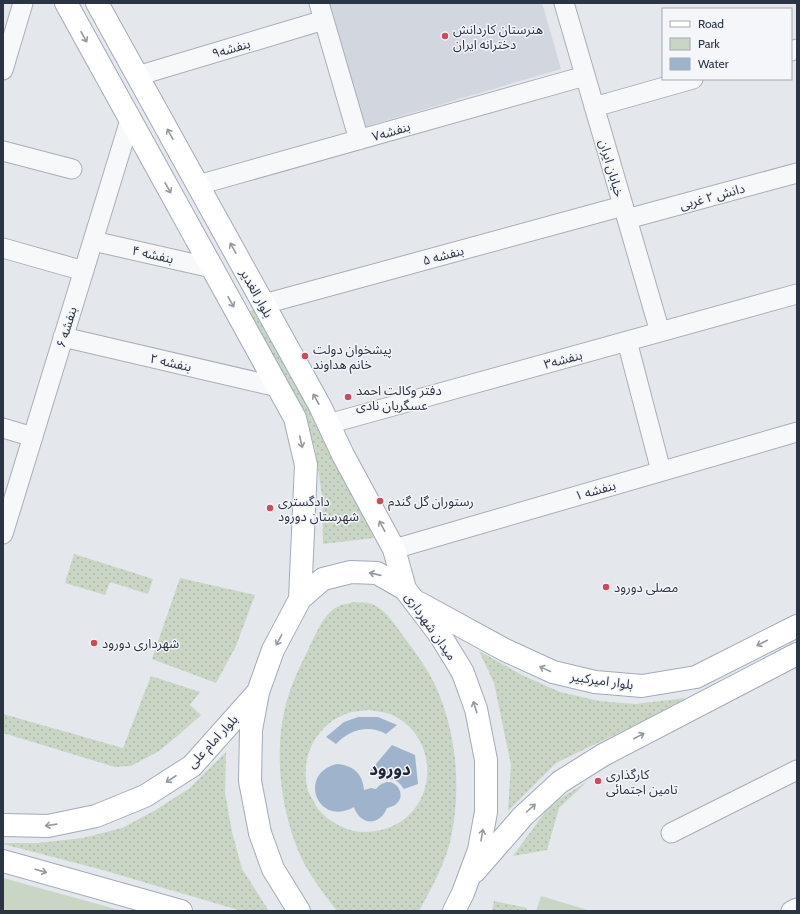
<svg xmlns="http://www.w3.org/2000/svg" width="800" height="914" font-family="Cabin,'Noto Sans Arabic',sans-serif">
<defs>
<pattern id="grass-dots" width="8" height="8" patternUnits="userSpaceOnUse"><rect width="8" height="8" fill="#c9d6c5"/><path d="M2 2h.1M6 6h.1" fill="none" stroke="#adb8ab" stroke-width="1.8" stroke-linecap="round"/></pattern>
</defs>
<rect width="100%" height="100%" fill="#e4e7ec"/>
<path fill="#d2d6de" d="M329,3H542L561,69L364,127Z"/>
<path fill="url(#grass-dots)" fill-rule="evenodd" d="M255,308L307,399L374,538L323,544L322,496L315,447L300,408L249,312Z
M74,554L153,579L148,594L110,582L105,595L65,583Z
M180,578L255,595L236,646L216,683L152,659Z
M353,602C358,603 364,602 369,603C386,608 396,627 407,641C417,655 429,671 436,687C457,734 462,791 450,842C444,866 431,889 419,911H337C324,894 309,875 300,855C280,808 273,751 287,700C292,683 300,666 308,650C315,636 324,612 339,606C343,604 349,604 353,602ZM369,710C376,711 384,712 390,714C444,737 438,817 381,830C368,833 355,833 342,827C332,822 321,815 315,804C313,800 310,795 308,791C299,758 316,724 348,713C354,711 362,711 369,710Z
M479,651L522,675L560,692L599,701L635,704L686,698L637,724L556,763L508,811L511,765L494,683Z
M151,676L200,692L190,705L201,715L182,732L159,751L131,766L115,767L3,733V714L123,748Z
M226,752L225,793L232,832L242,869L269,911H242L99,869L3,844V843H38L83,838L122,828L154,811L190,788Z
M588,781L559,808L547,850L513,856L550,805Z
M494,901L527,908L526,911H492Z"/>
<path fill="#c9d6c5" d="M3,878L123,911H3Z
M541,896L591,911H536Z"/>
<path fill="#9fb4cc" d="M358,717H378L397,725L386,734C369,724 349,730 336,744L326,737L344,722Z
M392,745L415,755L418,784L404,789C396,777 392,780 379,779V776H374L373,771H370Z
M337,764C353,765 363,774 364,790L371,788L376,789C394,767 415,803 387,808C380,826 360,826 354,807C317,828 297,773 337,764Z"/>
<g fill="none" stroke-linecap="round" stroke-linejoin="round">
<defs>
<path id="minor" d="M319,3L359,140
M564,3L660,332
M791,51L797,49
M3,70L23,3
M137,76L324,20
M594,107L693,79
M3,151L72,169
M198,185L585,76
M627,219L797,173
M93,241L212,268
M3,248L84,271
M264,304L623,206
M63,337L278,387
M627,341L661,471
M328,424L797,294
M3,428L33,437
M3,534L130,120
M394,549L797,432
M671,833L797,770
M791,911L797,908"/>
<path id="major" d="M66,3L295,418L306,465L300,599
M97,3L320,406L343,455L394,549L405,589
M419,603L505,650L553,672L595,682L642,686L696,677L797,626
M3,825L48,826L96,816L145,796L192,766L258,692
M3,861L181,911
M475,871L523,816L560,782L603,755L797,654
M299,911L273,869L260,833L250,781L251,730L258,692L273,650L300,599L323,579L351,572L377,573L405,589L440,635L459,666L463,673L476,709L486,760V812L479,850L463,893L454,911"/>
</defs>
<use href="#minor" stroke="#a9aeb7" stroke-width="21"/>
<use href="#major" stroke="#a3abb8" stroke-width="24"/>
<use href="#minor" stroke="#f7f8fa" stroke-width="19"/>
<use href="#major" stroke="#fff" stroke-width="22"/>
</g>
<defs><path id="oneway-shaft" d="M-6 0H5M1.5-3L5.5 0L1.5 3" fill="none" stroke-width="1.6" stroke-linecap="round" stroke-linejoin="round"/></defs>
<g stroke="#959aa2">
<use href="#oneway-shaft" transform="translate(84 37) rotate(61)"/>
<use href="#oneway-shaft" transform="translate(170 134) rotate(-119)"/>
<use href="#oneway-shaft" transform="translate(168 188) rotate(61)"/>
<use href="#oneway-shaft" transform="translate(233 248) rotate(-119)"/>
<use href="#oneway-shaft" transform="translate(231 302) rotate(61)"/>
<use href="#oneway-shaft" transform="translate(316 399) rotate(-119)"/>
<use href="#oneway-shaft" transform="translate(301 442) rotate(77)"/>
<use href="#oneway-shaft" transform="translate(382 526) rotate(-118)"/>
<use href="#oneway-shaft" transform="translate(375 574) rotate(-167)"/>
<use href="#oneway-shaft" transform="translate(279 640) rotate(118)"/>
<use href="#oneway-shaft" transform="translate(762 643) rotate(153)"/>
<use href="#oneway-shaft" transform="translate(545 669) rotate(-155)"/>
<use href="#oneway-shaft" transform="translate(475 707) rotate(-108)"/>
<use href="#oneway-shaft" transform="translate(639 736) rotate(-28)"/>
<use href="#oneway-shaft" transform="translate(171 779) rotate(147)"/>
<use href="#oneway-shaft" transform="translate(531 808) rotate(-42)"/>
<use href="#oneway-shaft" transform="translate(51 825) rotate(172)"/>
<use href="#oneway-shaft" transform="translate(482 835) rotate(-80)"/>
<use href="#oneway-shaft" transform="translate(41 871) rotate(16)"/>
</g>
<g fill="#d1495b" stroke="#f4f6f9" stroke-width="1.5">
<circle cx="445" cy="36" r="4"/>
<circle cx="305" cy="356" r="4"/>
<circle cx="348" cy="397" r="4"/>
<circle cx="380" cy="501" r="4"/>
<circle cx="270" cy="508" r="4"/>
<circle cx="606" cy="587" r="4"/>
<circle cx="94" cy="643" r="4"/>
<circle cx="598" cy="781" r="4"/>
</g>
<g text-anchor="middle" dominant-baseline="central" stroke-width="3" stroke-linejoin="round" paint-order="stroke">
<g font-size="13" fill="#2b3445" stroke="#f4f6f9" text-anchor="start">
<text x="453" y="29">هنرستان کاردانش<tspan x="453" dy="15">دخترانه ایران</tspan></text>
<text x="313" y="349">پیشخوان دولت<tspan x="313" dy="15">خانم هداوند</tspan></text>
<text x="356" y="390">دفتر وکالت احمد<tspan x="356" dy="15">عسگریان نادی</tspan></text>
<text x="278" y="501">دادگستری<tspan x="278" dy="15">شهرستان دورود</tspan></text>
<text x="388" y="501">رستوران گل گندم</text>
<text x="614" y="587">مصلی دورود</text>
<text x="102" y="643">شهرداری دورود</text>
<text x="606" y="774">کارگذاری<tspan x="606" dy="15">تامین اجتمائی</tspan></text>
</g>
<g font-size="13" fill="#2b3445" stroke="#f4f6f9">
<text transform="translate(231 48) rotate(-16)">بنفشه۹</text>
<text transform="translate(391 131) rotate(-16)">بنفشه۷</text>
<text transform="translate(612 168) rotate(74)">خیابان ایران</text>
<text transform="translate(712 196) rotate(-15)">دانش ۲ غربی</text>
<text transform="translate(153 254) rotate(13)">بنفشه ۴</text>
<text transform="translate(443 255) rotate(-15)">بنفشه ۵</text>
<text transform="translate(257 293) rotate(61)">بلوار الغدیر</text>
<text transform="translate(66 327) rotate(-73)">بنفشه ۶</text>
<text transform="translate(563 359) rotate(-15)">بنفشه۳</text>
<text transform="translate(171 362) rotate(13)">بنفشه ۲</text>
<text transform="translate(595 490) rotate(-16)">بنفشه ۱</text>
<text transform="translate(431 626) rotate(55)">میدان شهرداری</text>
<text transform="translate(602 680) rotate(8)">بلوار امیرکبیر</text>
<text transform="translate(212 741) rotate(-47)">بلوار امام علی</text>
</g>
<g font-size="17" font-weight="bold" fill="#1d2536" stroke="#f4f6f9">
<text x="390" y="769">دورود</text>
</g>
</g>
<rect width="800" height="914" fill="none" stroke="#2b3445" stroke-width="8"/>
<rect x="662" y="8" width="130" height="72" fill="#f4f6f9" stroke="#a4a8b1"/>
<rect x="670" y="21" width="20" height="6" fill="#ffffff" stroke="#a4a8b1"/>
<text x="698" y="28" font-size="12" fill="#2b3445">Road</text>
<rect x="670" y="38" width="20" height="12" fill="#c9d6c5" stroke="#a4a8b1"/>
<text x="698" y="48" font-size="12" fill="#2b3445">Park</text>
<rect x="670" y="58" width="20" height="12" fill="#9fb4cc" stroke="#a4a8b1"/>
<text x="698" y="68" font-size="12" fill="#2b3445">Water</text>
</svg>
